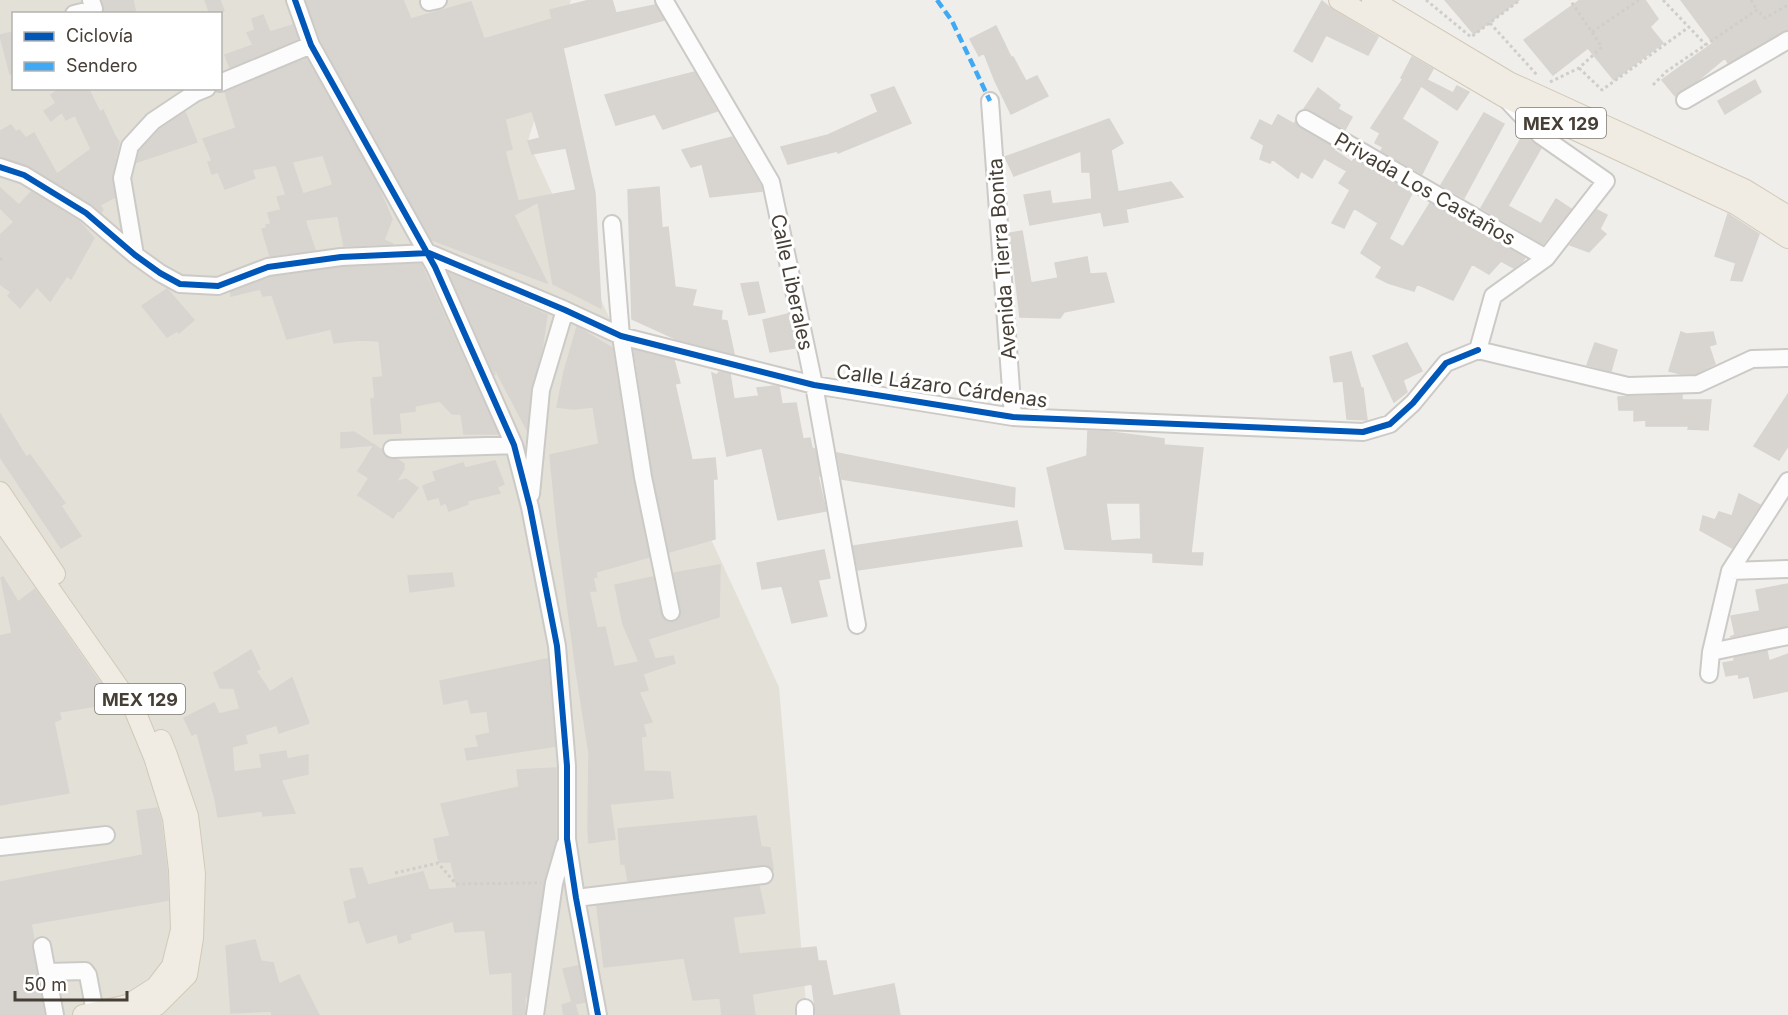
<svg xmlns="http://www.w3.org/2000/svg" width="1788" height="1015" font-family="Inter,sans-serif">
<rect width="100%" height="100%" fill="#f0eeea"/>
<path fill="#e3e0d7" fill-rule="evenodd" d="M0,0H571L528,141L779,687L807,1015H0ZM14,14H220V88H14Z"/>
<path fill="#d8d5d1" stroke="#d8d5d0" stroke-width="1.5" fill-rule="evenodd" d="M102,0H133L136,14H103L104,6Z
M205,0H220L224,11L218,14H210Z
M306,0H403L411,19L471,2L484,39L552,19L550,10L590,0H612L616,13L655,5L664,20L563,48L595,193L601,308L553,284L538,202L514,215L547,283L432,240L321,41ZM532,111L540,138L528,141L532,154L566,148L576,190L518,201L505,151L512,149L505,119Z
M1445,0H1519L1474,34Z
M1580,0H1645L1658,19L1650,27L1663,43L1614,80L1588,48L1553,75L1524,40Z
M1681,0H1788V30L1783,31L1728,63L1725,58L1696,82L1680,91L1675,96L1662,80L1713,43Z
M1322,1L1333,10L1378,37L1368,55L1326,35L1312,62L1294,51Z
M263,15L270,32L293,25L298,39L230,68L225,55L253,45L247,33L255,30L252,19Z
M996,26L1011,57H1013L1026,81L1037,76L1048,96L1011,114L995,81L984,53L979,56L970,39Z
M14,32V74H10L0,35Z
M1412,57L1433,69L1427,80L1453,93L1457,86L1469,92L1457,110L1421,86L1402,119L1438,142L1422,174L1381,151L1383,147L1375,143L1380,133L1371,128L1403,79L1401,78Z
M306,58L376,182L392,219L384,240L393,244L344,246L338,216L305,220L315,250L270,256L262,229L267,228L266,225L271,224L268,213L281,210L277,197L286,195L276,165L252,170L255,178L225,189L218,172L212,174L208,162L212,161L203,139L236,128L225,92ZM323,155L333,185L303,194L292,162Z
M694,72L717,111L663,129L655,114L616,125L605,95Z
M1755,80L1761,92L1725,114L1718,101Z
M894,87L911,123L838,153L837,151L788,164L781,147L828,135L878,112L871,95Z
M61,88H88L100,112L103,110L115,136L119,142L112,176L115,197L100,205L103,210L101,212L91,204L29,166L0,157V131L11,125L16,132L19,130L26,138L34,133L57,174L91,149L75,115L66,120L62,112L51,121L44,111L56,103L51,95Z
M1318,88L1340,105L1338,109L1352,117L1345,130L1310,110L1304,109Z
M185,112L197,142L137,162L140,151L160,129Z
M1484,113L1504,124L1464,198L1441,185Z
M1278,115L1294,124L1295,122L1300,128L1335,148L1334,150L1352,162L1354,159L1412,193L1389,239L1403,247L1430,203L1525,258L1522,262L1514,268L1501,261L1489,274L1472,264L1453,300L1417,284L1414,291L1388,283L1376,277L1382,267L1361,253L1378,223L1354,208L1344,228L1332,223L1350,190L1339,183L1347,171L1324,158L1312,178L1301,171L1298,178L1272,159L1270,163L1260,159L1264,145L1251,138L1260,120L1272,126Z
M1109,119L1123,143L1111,150L1118,192L1171,182L1183,197L1126,209L1128,222L1104,226L1101,212L1030,225L1024,195L1050,191L1052,204L1092,199L1090,172H1082L1081,151L1014,176L1005,157Z
M1523,135L1541,148L1508,206L1541,224L1556,199L1571,209L1543,244L1481,208Z
M732,137L761,186L762,191L710,197L702,164L691,167L682,150Z
M659,187L662,228L668,227L675,287L696,290L692,306L722,311L721,320L727,321L734,354L676,339L632,319L628,190Z
M0,188L19,205L31,192L80,222L94,238L71,279L67,276L50,301L37,287L20,308L8,296L11,292L0,284V235L14,222L0,208Z
M1597,210L1607,215L1600,229L1606,234L1589,252L1570,245Z
M1728,214L1759,234L1742,281L1731,280L1736,263L1715,256Z
M1022,231L1031,283L1058,278L1055,263L1087,257L1090,274L1106,273L1114,302L1064,312L1060,318L1020,317L1010,233Z
M421,264L498,434H464L461,414H452L440,401L415,406V411L399,413L401,433L374,434L371,399L375,398L373,378L383,377L379,341L359,340L334,343L331,329L287,339L272,295L263,296L260,289L231,296V292L271,277L342,267Z
M449,273L547,315L542,349L531,389L527,430L494,367L495,375Z
M758,282L765,312L749,315L741,284Z
M167,289L194,320L179,333L177,331L167,337L142,306Z
M788,314L795,348L770,352L763,320Z
M577,327L612,348L633,479L649,557L596,572L597,577L593,578L596,591H589L597,628L605,627L614,667L639,662L623,624L615,585L653,577L661,615L667,622H673L678,619L681,610L674,573L720,565L719,617L648,639L655,659L673,656L675,663L643,674L648,690L639,692L652,722L643,724L646,736L641,737L644,771L670,772L673,798L610,804L615,839L589,843L588,829L589,753L576,670L557,526L550,455L599,444L593,407L574,409L557,407L564,372Z
M1681,332L1686,334L1713,332L1716,344L1709,346L1715,364L1696,374H1681L1669,371Z
M1407,343L1422,371L1403,380L1407,392L1394,402L1373,356Z
M1595,343L1617,350L1611,371L1587,365Z
M634,350L674,360L680,383L675,384L692,460L715,458L717,479H713L715,539L669,552L653,475Z
M1351,352L1361,388H1363L1367,420L1347,419L1343,381L1334,382L1330,357Z
M719,372L730,374L734,399L759,396L757,388L774,386L779,387L782,404L796,403L803,439L810,438L812,448L815,449L820,476H818L826,511L778,520L762,448L727,456L712,373L717,375Z
M1788,394V446L1779,460L1754,446Z
M1682,395V400H1711L1708,430L1688,429L1689,426H1646V420L1634,421V410H1619L1618,397Z
M0,414L26,457L30,455L65,503L61,506L81,536L61,548L0,457Z
M1088,431L1110,432L1164,439V445L1203,448L1191,553H1203L1202,565L1153,562V553L1065,549L1057,514H1059H1057L1047,468L1087,456ZM1106,503H1140L1141,539L1111,541Z
M354,432L382,450L387,458L397,459L404,464V469L396,482L406,479L418,488L400,511L398,510L393,518L358,495L369,478L358,471L374,445L341,448V433Z
M837,453L1015,488L1014,507L842,479Z
M495,461L504,484L497,487L500,493L467,501L468,504L449,511L446,503L441,505L439,497L428,500L423,486L436,481L433,472L463,463L465,468Z
M1739,494L1760,505L1732,548L1700,530L1703,516L1715,520L1719,512L1732,516Z
M1017,521L1022,546L858,570L853,546Z
M824,550L830,578L818,580L827,616L792,623L782,586L762,589L757,563Z
M452,573L454,586L410,592L408,576Z
M3,577L18,602L35,589L114,703L59,712L61,719L54,722L69,793L0,805V636L12,633L1,578Z
M1788,584V626L1730,637L1735,635L1731,616L1760,611L1756,590Z
M251,650L260,669L256,671L270,692L292,678L309,723L279,733L277,725L245,735L247,743L232,747L234,772L262,768L260,755L286,751L287,759L308,755V774L281,780L295,813L263,816L262,811L218,817L215,799L197,733L192,735L184,718L214,703L219,714L240,709L234,688H220L214,673Z
M1767,651L1769,661L1788,654V691L1754,698L1749,676L1739,678L1738,674L1726,676L1723,663L1734,661V658Z
M547,659L555,746L467,760L465,749L479,747L476,736L490,733L487,711L471,713L468,699L444,704L440,681Z
M556,768V840L544,882L527,997H525V1015H513L512,972L490,974L485,930L455,932L453,921L410,934L411,939L399,943L397,934L367,943L359,920L349,923L344,902L357,898L350,869L362,868L368,885L423,872L429,890L457,888L451,862H439L434,839L450,836L441,804L519,787L517,770Z
M157,808L161,820L167,871L168,900L31,924L34,940L32,948L44,1015H0V882L143,855L137,811Z
M756,816L761,847L770,848L773,869L769,866L763,865L628,881L625,864H621L618,829Z
M759,886L765,913L733,917L739,954L816,947L818,961H826L833,996L894,984L900,1015H816L812,984L752,994L755,1015H722L720,998L693,1000L684,958L604,967L597,906Z
M255,940L261,961L273,963L279,984L299,975L319,1015H272L271,1011L231,1013L226,946Z
M578,966L585,1002L575,1004L578,1015H564L562,1005L572,1002L563,969Z"/>
<g fill="none" stroke-linecap="round" stroke-linejoin="round">
<defs>
<path id="minor" d="M295,0L311,45L435,267L514,445L530,507L557,646L567,766V839L576,898L598,1015
M664,0L771,182L814,385L857,625
M429,2L438,0
M74,14L94,9L91,0
M220,83L311,45
M1685,100L1788,40
M990,101L1013,417
M1305,119L1546,258
M0,167L24,175L86,213L135,255L160,273L180,284L218,286L268,267L341,257L429,253L565,310L621,336L814,385L1013,417L1363,432L1390,424L1413,403L1446,363L1478,350
M612,224L621,336L643,477L671,612
M135,255L122,178L130,146L153,121L195,93L207,88
M1478,350L1493,296L1546,258L1606,181L1540,135L1507,100
M1478,350L1628,386L1698,384L1752,359L1788,358
M392,449L514,445
M531,494L541,390L565,310
M1730,571L1788,569
M1711,652L1788,636
M1709,674L1711,652L1730,571L1788,481
M0,847L106,835
M576,898L764,875
M42,946L55,1015
M47,972L85,971L88,975L95,1012
M805,1008V1015
M535,1015L554,883L565,845"/>
<path id="major" d="M1339,0L1504,97L1737,205L1788,238
M1372,0L1509,82L1744,189L1788,216
M0,492L55,574
M0,518L135,711L154,757L173,818L179,870L181,930L172,966L156,987L128,1005L83,1015
M139,1015L157,1005L187,975L193,938L195,874L188,816L167,755L161,740"/>
</defs>
<use href="#minor" stroke="#cccac6" stroke-width="20"/>
<use href="#major" stroke="#d1c9b8" stroke-width="22"/>
<path stroke="#d0cecb" stroke-width="3" stroke-dasharray="3 3" stroke-linecap="butt" d="M1426,0L1471,37L1520,0
M1663,0L1706,45
M1751,0L1757,10
M1490,23L1537,75
M1592,32L1639,0
M1579,68L1602,90L1689,27
M1550,82L1579,68L1602,47L1570,0
M1653,85L1667,71L1757,10L1765,18L1788,5
M0,258L2,260
M395,873L438,863L456,884L541,883"/>
<use href="#minor" stroke="#fdfcfc" stroke-width="16"/>
<use href="#major" stroke="#f0ece4" stroke-width="20"/>
<path stroke="#3fa9f5" stroke-width="4.5" stroke-dasharray="9 4.5" stroke-linecap="butt" d="M937,0L952,21L990,101"/>
<defs>
<path id="cycleway" d="M295,0L311,45L435,267L514,445L530,507L557,646L567,766V839L576,898L598,1015
M0,167L24,175L86,213L135,255L160,273L180,284L218,286L268,267L341,257L429,253L565,310L621,336L814,385L1013,417L1363,432L1390,424L1413,403L1446,363L1478,350"/>
</defs>
<use href="#cycleway" stroke="#fff" stroke-width="10"/>
<use href="#cycleway" stroke="#0057b8" stroke-width="6"/>
</g>
<g text-anchor="middle" dominant-baseline="central" stroke-width="6" stroke-linejoin="round" paint-order="stroke">
<g fill="#fff" stroke="#7e7972" stroke-width="1.5">
<rect x="1516" y="108" width="90" height="30" rx="4.5"/>
<rect x="95" y="684" width="90" height="30" rx="4.5"/>
</g>
<g font-size="18" font-weight="bold" fill="#463f36">
<text x="1561" y="123">MEX 129</text>
<text x="140" y="699">MEX 129</text>
</g>
<g font-size="20" fill="#463f36" stroke="#fff">
<text transform="translate(1425 189) rotate(30)">Privada Los Castaños</text>
<text transform="translate(1002 259) rotate(-94)">Avenida Tierra Bonita</text>
<text transform="translate(792 282) rotate(78)">Calle Liberales</text>
<text transform="translate(942 386) rotate(8)">Calle Lázaro Cárdenas</text>
</g>
</g>
<rect x="12" y="12" width="210" height="78" fill="#ffffff" stroke="#b5b2af" stroke-width="1.5"/>
<rect x="24" y="32" width="30" height="9" fill="#0057b8" stroke="#b5b2af" stroke-width="1.5"/>
<text x="66" y="42" font-size="18" fill="#463f36">Ciclovía</text>
<rect x="24" y="62" width="30" height="9" fill="#3fa9f5" stroke="#b5b2af" stroke-width="1.5"/>
<text x="66" y="72" font-size="18" fill="#463f36">Sendero</text>
<path d="M15 991v9h112v-9" fill="none" stroke="#463f36" stroke-width="3"/>
<text x="24" y="991" font-size="18" fill="#463f36" stroke="#ffffff" stroke-width="4.5" paint-order="stroke">50 m</text>
</svg>
